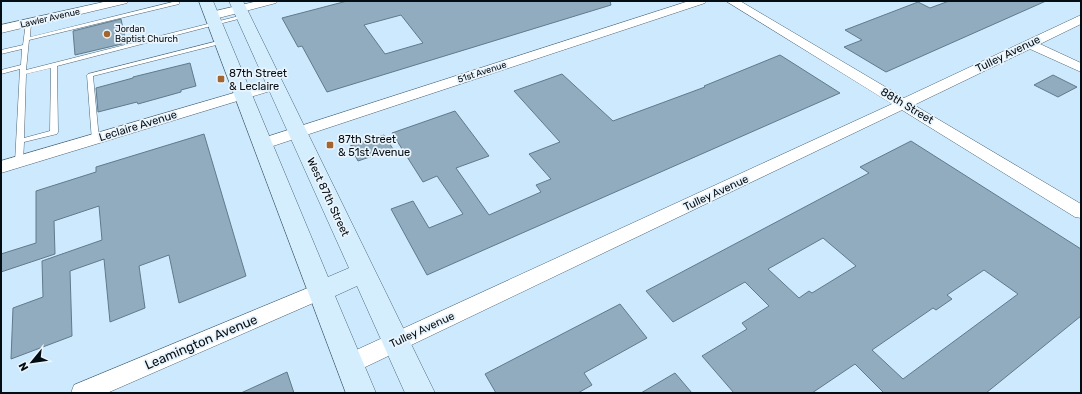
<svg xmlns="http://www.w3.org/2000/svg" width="1082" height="394" font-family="Rubik,sans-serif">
<rect width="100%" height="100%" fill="#cde9fd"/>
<path fill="#91acbe" stroke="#607a8b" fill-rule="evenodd" d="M347,1H610L611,5L327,92L302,46L298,47L282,18ZM401,15L423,43L385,54L364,25Z
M949,1H1046L886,72L844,47L862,40L845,30L918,2L930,8Z
M121,19L126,43L75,55L73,31Z
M780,55L840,93L427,275L391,209L413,201L429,228L463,214L437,176L423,182L392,133L455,111L489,156L456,168L489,215L541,192L536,185L551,179L529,154L560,142L514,91L562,74L613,121L705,87L704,86Z
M190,63L196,86L181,90V92L138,104L137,102L98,112L96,88L133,78V77Z
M1053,75L1077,87L1058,97L1034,85Z
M204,134L246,276L179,303L169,255L139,266L145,308L110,322L104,259L70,271L72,336L11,359L13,308L43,297L42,261L102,240L99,206L54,221L55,254L1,272V254L36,243V191L96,172V167Z
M384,135L393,149L358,161L350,146Z
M911,141L1081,249V316L986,393H884L855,364L812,393H734L702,356L747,329L742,323L769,306L745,282L673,322L646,291L869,173L860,167ZM823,238L856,266L812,293L809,291L799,298L768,269ZM984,270L1018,294L903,379L872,350L933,308L936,310L952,299L947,295Z
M620,304L647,338L584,373L592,385L578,393H496L485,374Z
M287,372L294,393H241Z
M675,373L692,393H641Z"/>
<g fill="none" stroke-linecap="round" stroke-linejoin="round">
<defs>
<path id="lane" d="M177,1L180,3L179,4L29,40L26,70L243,15L246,17L57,66L58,132L57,134L24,142L23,162L22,164H16L15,162L20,69L1,74V70L21,65L22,49L1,54V50L23,45L26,22L31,23L30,37ZM51,68L50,131L24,138L26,74Z
M222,40L224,41V43L93,76L99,139L95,141H92L87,75L88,74Z"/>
<path id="street" d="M108,1H129L127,3L123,4L1,33V25Z
M258,1H278L276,3L211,20L207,19L205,16L207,13Z
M689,1H707L705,3L267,148L262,149L257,148L254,144L257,140Z
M726,1H740L904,98L1081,15V24L1040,44L1081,63V72L1030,49L914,105L1081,204V218L1075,217L902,110L357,371L349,374L341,371L338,364L341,357L892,104Z
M275,81L280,82L282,85L280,88L1,173V161Z
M320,283L327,285L330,291L327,297L107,393H71L74,385Z"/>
<path id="secondary" d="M199,1H213L328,277L349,268L229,1H243L435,393H405L357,286L335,296L376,393H346Z"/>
</defs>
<use href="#lane" stroke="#4d6677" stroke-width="1"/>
<use href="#street" stroke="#4d6677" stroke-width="1"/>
<use href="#secondary" stroke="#4d6677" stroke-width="1"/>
<use href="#lane" fill="#fff" fill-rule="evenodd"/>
<use href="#street" fill="#fff" fill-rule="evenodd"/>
<use href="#secondary" fill="#d4eefe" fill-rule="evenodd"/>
</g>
<g fill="#a4642d" stroke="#e9f4fc" stroke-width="1.5">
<circle cx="107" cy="34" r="4"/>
<rect x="217" y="75" width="8" height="8" rx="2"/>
<rect x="326" y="141" width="8" height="8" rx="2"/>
</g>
<g text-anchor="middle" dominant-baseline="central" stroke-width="3.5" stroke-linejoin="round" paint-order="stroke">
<g font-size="9" fill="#040d13" stroke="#e9f4fc">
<text transform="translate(50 18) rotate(-13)">Lawler Avenue</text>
<text transform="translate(482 72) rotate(-18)">51st Avenue</text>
</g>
<g font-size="9" fill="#040d13" stroke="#e9f4fc" text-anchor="start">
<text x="115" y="29">Jordan<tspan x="115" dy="10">Baptist Church</tspan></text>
</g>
<g font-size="11" fill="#040d13" stroke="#e9f4fc">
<text transform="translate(1008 54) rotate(-26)">Tulley Avenue</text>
<text transform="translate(907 106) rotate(31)">88th Street</text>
<text transform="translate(138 126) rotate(-17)">Leclaire Avenue</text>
<text transform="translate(716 193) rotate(-25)">Tulley Avenue</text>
<text transform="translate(328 197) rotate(65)">West 87th Street</text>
<text transform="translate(422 330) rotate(-25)">Tulley Avenue</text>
</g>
<g font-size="11" fill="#040d13" stroke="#e9f4fc" text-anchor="start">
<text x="229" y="73">87th Street<tspan x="229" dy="13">&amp; Leclaire</tspan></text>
<text x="338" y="139">87th Street<tspan x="338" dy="13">&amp; 51st Avenue</tspan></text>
</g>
<g font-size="13" fill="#040d13" stroke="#e9f4fc">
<text transform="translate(201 342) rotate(-23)">Leamington Avenue</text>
</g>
</g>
<rect width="1082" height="394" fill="none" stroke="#040d13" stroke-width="4"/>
<g transform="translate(32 362) rotate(241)" stroke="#e9f4fc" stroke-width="3" paint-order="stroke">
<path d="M0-3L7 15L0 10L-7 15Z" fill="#040d13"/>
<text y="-6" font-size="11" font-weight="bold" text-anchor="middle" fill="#040d13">N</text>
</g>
</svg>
